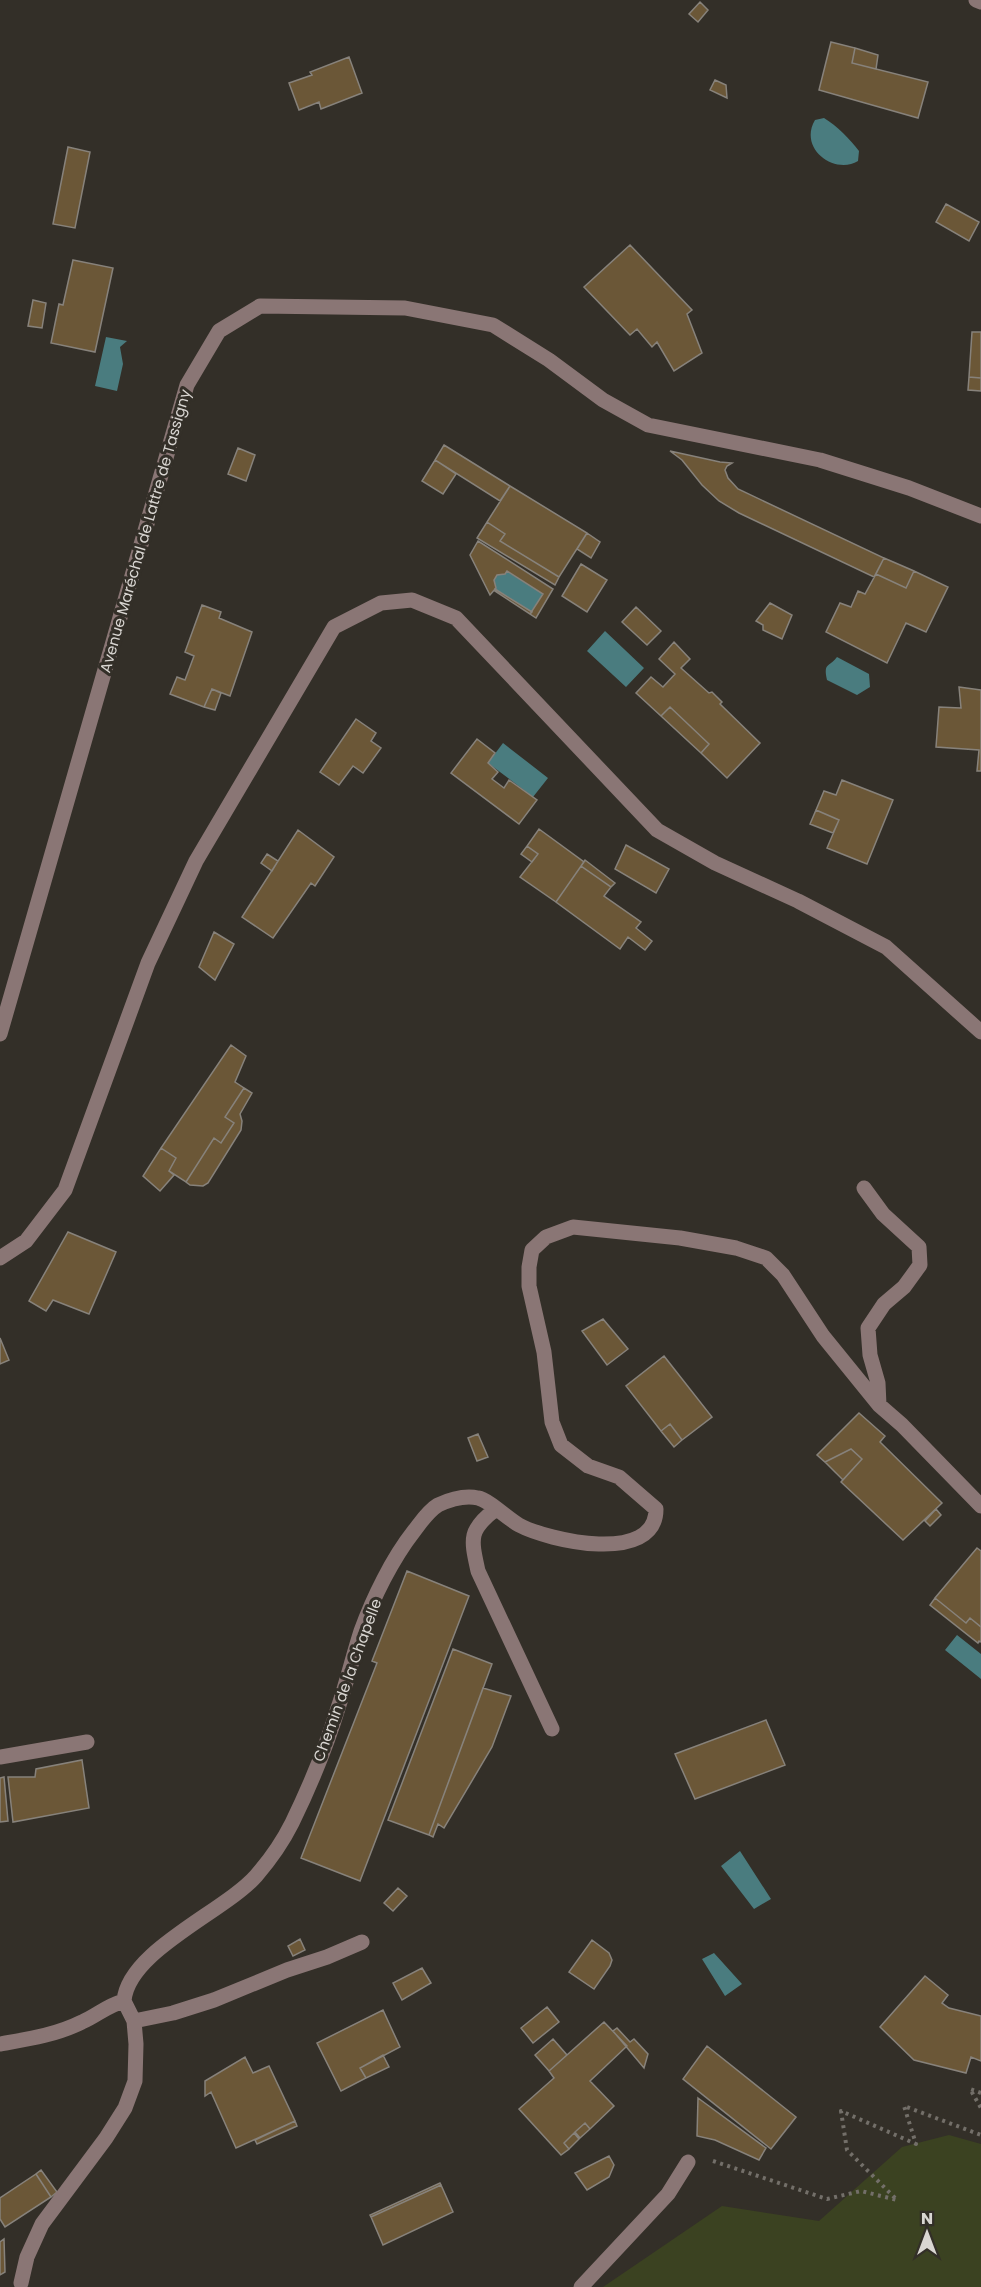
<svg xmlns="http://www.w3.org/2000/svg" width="981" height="2287" font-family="Poppins,sans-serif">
<rect width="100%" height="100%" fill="#332f28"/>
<path fill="#3b4221" d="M949,2135L981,2144V2287H603L722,2206L819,2221L902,2147Z"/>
<path fill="#4a7c7f" d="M824,118C837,126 850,139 859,151L858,161C835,175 798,149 815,120Z
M106,337L127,341L120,347L123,364L117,391L95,386Z
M507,571L543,594L532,612L495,589L494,580L497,575L505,574Z
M605,631L644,668L626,687L587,651Z
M837,657L869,674L870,687L857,695L827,680C823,662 829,668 837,657Z
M503,743L548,778L533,797L488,763Z
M957,1635L981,1654V1679L945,1650Z
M740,1851L771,1899L754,1909L721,1866Z
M714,1953L742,1984L725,1996L702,1959Z"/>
<path fill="#6b5737" stroke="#87827b" stroke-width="1.5" d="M700,2L708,10L698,22L689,14Z
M831,42L855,48L852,63L928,82L918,118L819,90Z
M855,48L878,55L876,69L852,63Z
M349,57L362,93L321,109L319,102L299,110L289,83L312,75L310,72Z
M715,80L726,85L727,98L710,90Z
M68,147L90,152L75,228L53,224Z
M946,204L979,222L969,241L936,222Z
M630,245L692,310L687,314L702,353L674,371L657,342L652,347L637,329L630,335L584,287Z
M73,260L113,268L95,352L51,343L59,304L63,305Z
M33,300L46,303L42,328L28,326Z
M972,332H981V378L969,377Z
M969,377L981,378V391L968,390Z
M444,445L510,486L500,501L435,460Z
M238,448L255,455L246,481L228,474Z
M670,451L720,462L732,463L727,466L725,470L728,478L738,489L884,558L874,577L739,513L719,501L702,485L682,460Z
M435,460L456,474L443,494L422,481Z
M510,486L587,533L559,577L500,541L505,534L487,522Z
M487,522L505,534L500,541L559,577L555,585L477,538Z
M587,533L600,542L591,558L577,549Z
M478,541L553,589L536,618L530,614L543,594L507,571L505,574L497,575L494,580L496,588L490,595L470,555Z
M884,558L914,571L906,588L876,574Z
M581,564L607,580L587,612L562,596Z
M914,571L948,587L926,632L906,623L887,663L826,632L840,603L851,607L858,591L865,594L876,574L906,588Z
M495,589L532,612L530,614L495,591Z
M770,603L792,615L782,639L763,630V625L756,621Z
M202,605L221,612L219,618L252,632L230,696L212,689L204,707L170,694L177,677L185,680L194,656L185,652Z
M636,607L661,631L647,645L622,622Z
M674,642L690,659L681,668L709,693L712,692L722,702L720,704L760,743L727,778L701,753L709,744L670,707L661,716L636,693L651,677L663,687L675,674L659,659Z
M959,687L981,690V771H977L979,750L936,747L939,707L961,708Z
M212,689L221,693L215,710L204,707Z
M670,707L709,744L701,753L661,716Z
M356,719L376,733L371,741L381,748L363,773L353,766L339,785L320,772Z
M477,739L495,753L488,763L498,772L492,779L504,788L509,780L537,800L519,824L451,773Z
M842,780L893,800L867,864L827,848L839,820L816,810L824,791L836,795Z
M816,810L839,820L833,833L810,824Z
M539,829L584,862L556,902L520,877L538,854L527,846Z
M298,830L334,857L315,886L311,883L273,938L242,917Z
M626,845L669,869L656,893L615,869Z
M527,846L538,854L532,862L521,854Z
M267,854L278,861L272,871L261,863Z
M585,860L615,883L611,887L581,866Z
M581,866L611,887L604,896L641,922L636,928L652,941L645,950L628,937L620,949L556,902Z
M214,932L234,944L215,980L199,967Z
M231,1045L246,1056L235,1082L244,1088L225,1117L234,1123L221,1143L214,1138L186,1182L169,1171L176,1158L161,1148Z
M244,1088L252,1093L240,1114L242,1121L241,1130L208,1183L203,1186L190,1185L186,1182L214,1138L221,1143L234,1123L225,1117Z
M161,1148L176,1158L169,1171L174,1175L160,1191L143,1176Z
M68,1232L116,1252L89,1314L53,1300L46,1311L29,1301Z
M603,1319L628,1349L607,1365L582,1331Z
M0,1338L9,1360L0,1364Z
M664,1356L712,1417L682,1440L670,1424L661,1431L626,1386Z
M859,1413L885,1436L880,1442L942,1503L903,1540L841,1482L862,1459L851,1449L825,1462L817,1455Z
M670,1424L682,1440L674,1447L661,1431Z
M478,1434L488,1457L477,1461L468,1438Z
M851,1449L862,1459L843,1480L825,1462Z
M936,1509L941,1515L930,1526L925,1521Z
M977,1548L981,1551V1627L970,1618L966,1623L935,1598Z
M407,1571L469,1596L360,1881L301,1858L377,1663L372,1661Z
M935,1598L966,1623L970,1618L981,1627V1642L979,1641L978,1643L930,1605Z
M453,1649L492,1664L429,1835L388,1820Z
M483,1688L511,1696L492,1747L444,1828L438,1824L433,1837L429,1835Z
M766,1720L785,1765L695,1799L675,1754Z
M82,1760L89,1808L13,1822L8,1777H35L36,1769Z
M4,1777L8,1821L0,1822V1778Z
M398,1888L407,1896L393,1911L384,1903Z
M300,1939L305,1950L293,1956L288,1946Z
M592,1940L609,1953L612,1960L610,1966L594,1989L569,1972Z
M422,1968L431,1983L402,2000L393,1983Z
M925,1976L948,1995L942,2003L949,2008L981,2016V2061L971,2057L966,2073L914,2060L880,2027Z
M547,2007L559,2022L533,2043L521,2028Z
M383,2010L400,2047L360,2068L366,2078L341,2091L317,2043Z
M604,2022L627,2046L590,2081L614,2106L590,2129L585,2123L575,2132L580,2138L579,2139L574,2133L564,2143L569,2149L561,2155L519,2109L554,2078L549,2071Z
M617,2028L630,2042L634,2039L648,2054L644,2068L613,2031Z
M553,2039L567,2055L549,2071L535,2055Z
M707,2046L796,2117L771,2149L683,2079Z
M383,2055L389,2067L366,2078L360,2068Z
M245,2057L253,2073L269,2066L295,2121L236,2148L211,2092L205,2096V2081Z
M698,2098L766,2148L759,2160L715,2140L697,2136Z
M295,2121L297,2126L257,2144L255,2140Z
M585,2123L590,2129L580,2138L575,2132Z
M574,2133L579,2139L569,2149L564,2143Z
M609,2156L614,2165L609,2177L587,2190L575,2173Z
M41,2170L57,2192L51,2197L36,2174Z
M36,2174L51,2197L5,2227L0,2219V2198Z
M440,2183L441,2185L371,2217L370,2215Z
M441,2185L453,2212L383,2245L371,2217Z
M4,2239L5,2272L0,2275V2242Z"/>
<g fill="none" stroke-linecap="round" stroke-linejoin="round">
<path stroke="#736f69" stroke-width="4" stroke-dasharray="3 4.5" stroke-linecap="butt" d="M981,2093L970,2089L981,2108
M713,2161L827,2199L861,2191L897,2200L847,2150L841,2111L916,2144L904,2106L981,2135"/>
<path stroke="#8a7675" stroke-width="15" d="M976,0L981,2
M0,1034L187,385L219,331L260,306L405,308L493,325L549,360L603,400L648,425L820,460L909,488L981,516
M864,1188L883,1214L919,1247L920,1265L904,1287L884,1304L868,1328L870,1355L878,1383L879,1405
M0,1258L26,1241L65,1190L148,963L196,861L334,627L381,603L412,600L456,618L657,830L715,863L798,901L886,947L981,1032
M496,1509C468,1530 471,1539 478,1571L552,1729
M0,1757L87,1742
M124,2001C128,1951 224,1912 256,1876C269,1861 283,1841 292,1823C310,1786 327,1745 339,1705C347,1681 353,1656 361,1631C373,1598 392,1559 414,1531C421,1522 428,1511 438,1505C451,1499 464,1495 478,1498C489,1500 508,1519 519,1525C549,1541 656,1565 656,1509L619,1477L588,1466L561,1445L552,1422L544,1352L529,1286V1267L532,1250L546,1237L573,1227L680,1238L736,1248L766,1258L783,1275L823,1336L879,1405L902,1425L981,1506
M134,2021L173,2013L214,2000L287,1970L327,1957L362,1942
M0,2044C29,2039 56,2035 82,2022C98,2015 106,2006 124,2001
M21,2283L27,2257L42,2224L106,2138L125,2108L135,2081L136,2044L134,2021L124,2001
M581,2287L668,2194L688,2162"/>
</g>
<g text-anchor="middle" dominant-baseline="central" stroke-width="6" stroke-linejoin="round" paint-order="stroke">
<g font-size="15" fill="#d9d6d2" stroke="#332f28">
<text transform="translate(145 531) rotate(-74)">Avenue Maréchal de Lattre de Tassigny</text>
<text transform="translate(347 1680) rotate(-70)">Chemin de la Chapelle</text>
</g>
</g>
<g transform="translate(927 2233)" stroke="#332f28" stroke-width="4.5" paint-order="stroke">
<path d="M0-4.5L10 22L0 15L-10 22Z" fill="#d9d6d2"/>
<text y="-9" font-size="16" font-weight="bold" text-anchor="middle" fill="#d9d6d2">N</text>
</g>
</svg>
